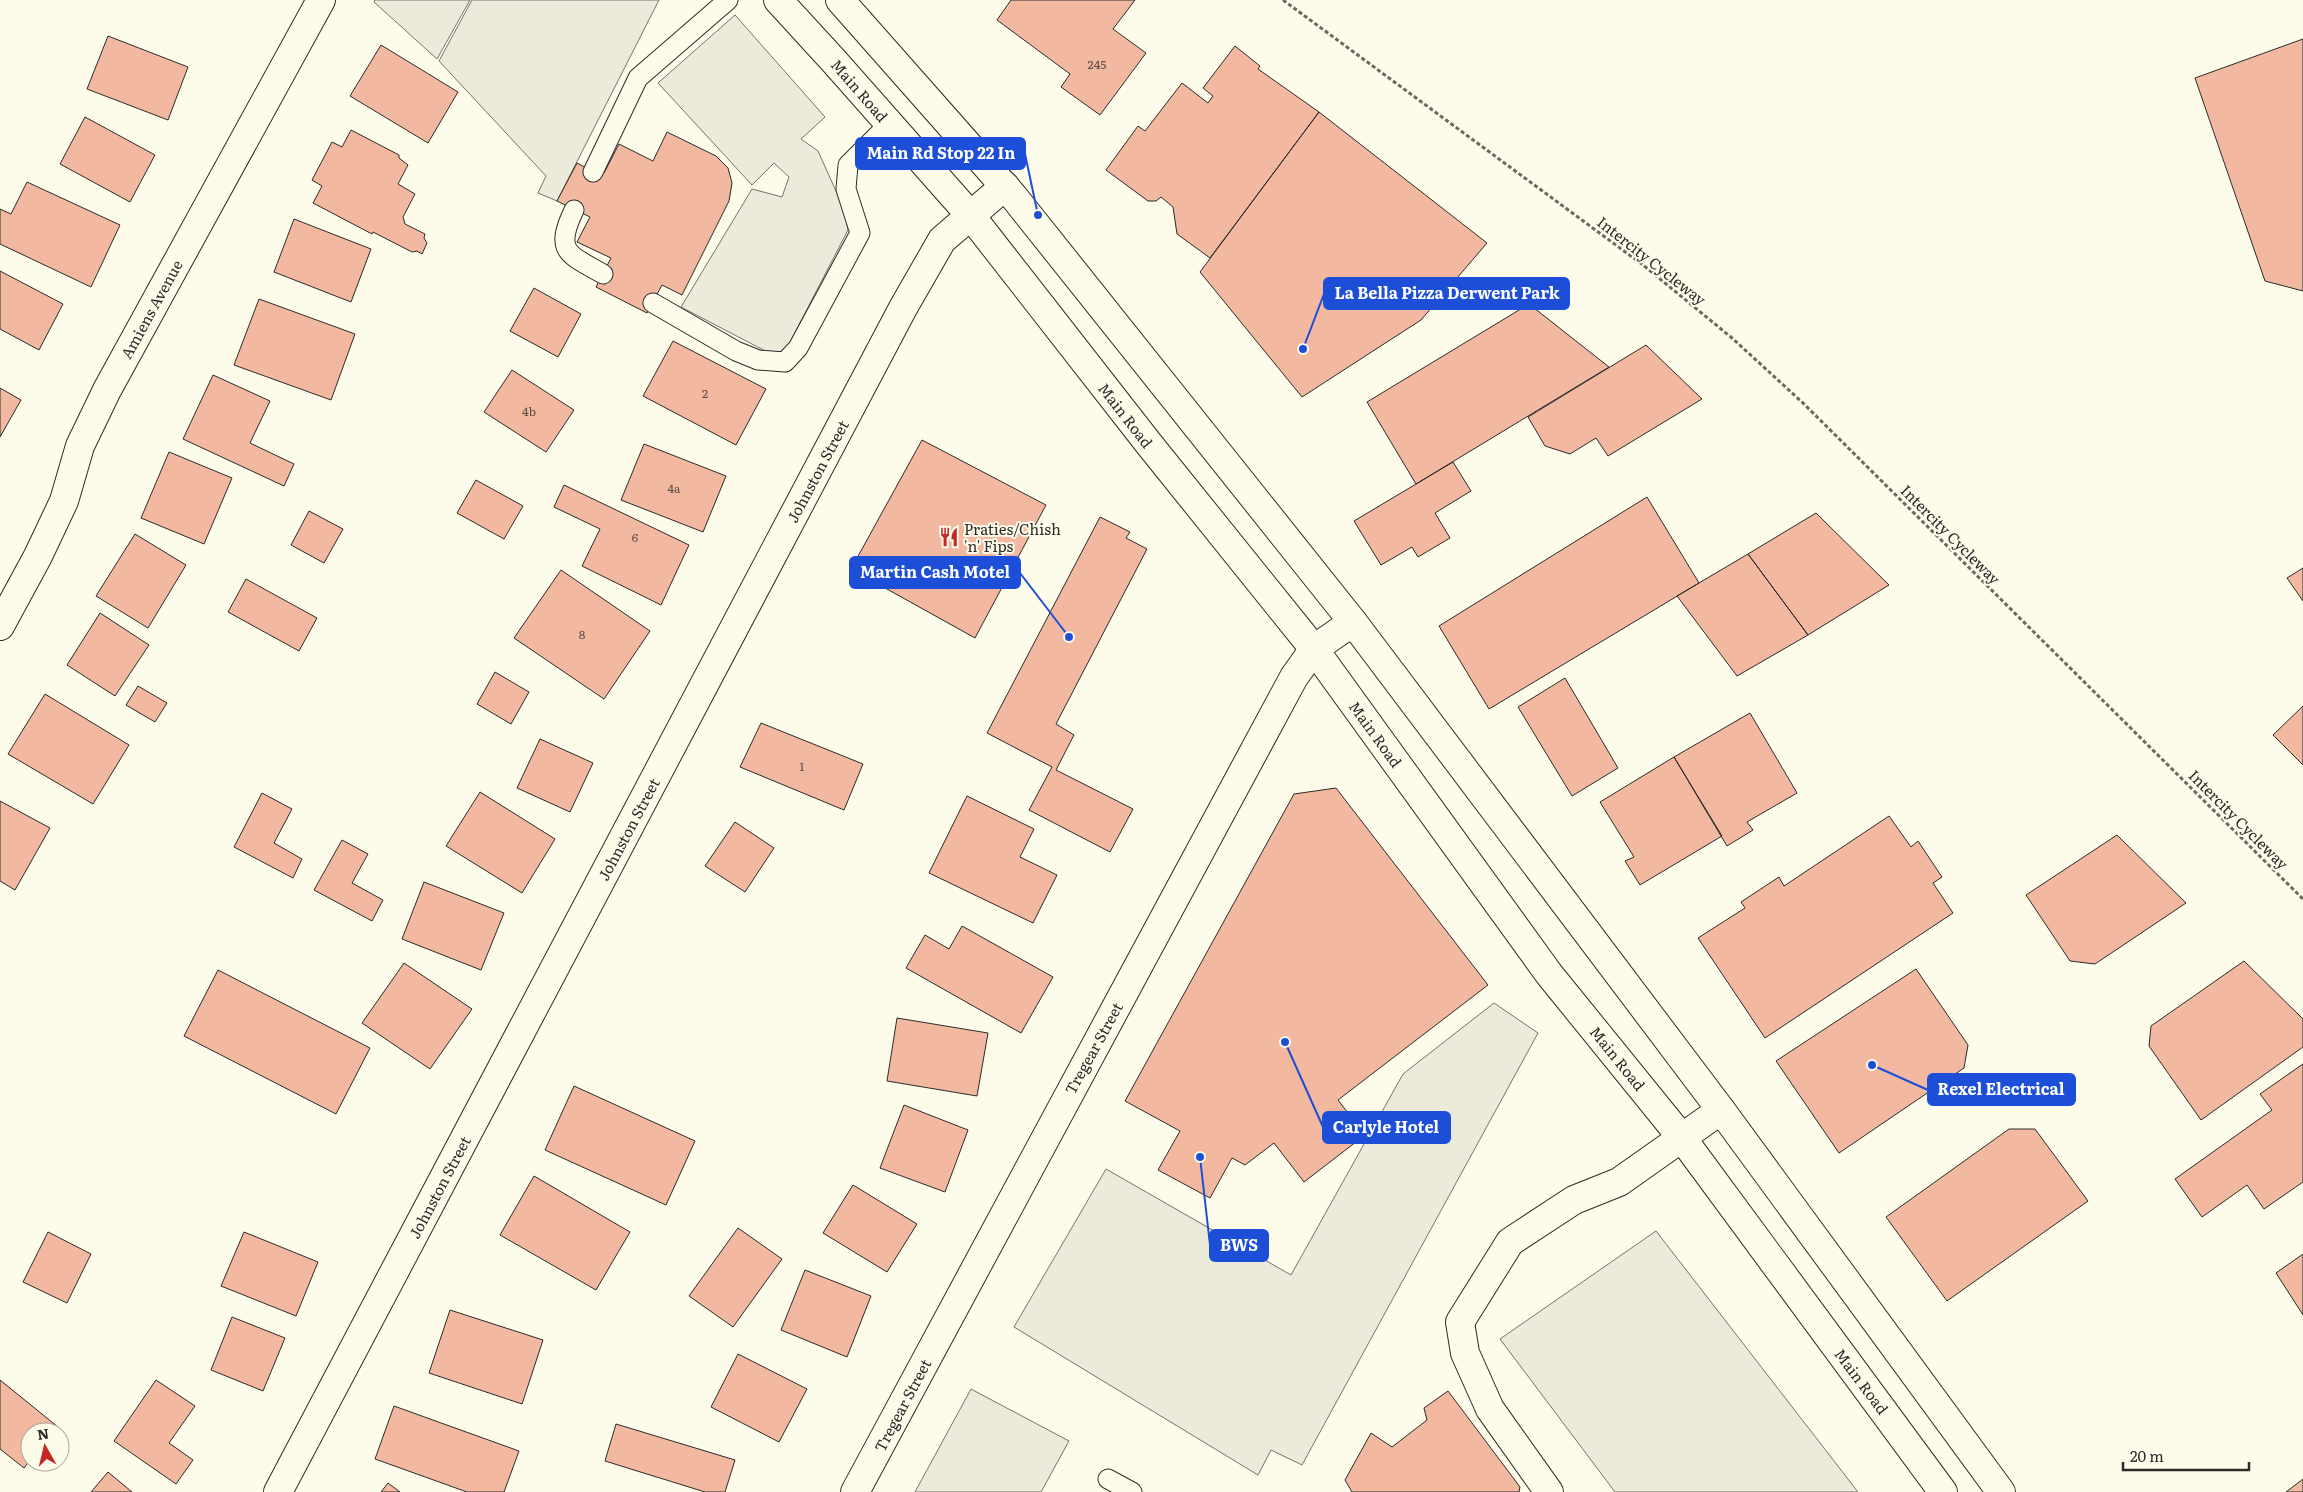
<svg xmlns="http://www.w3.org/2000/svg" width="2303" height="1492" font-family="Literata,serif">
<rect width="100%" height="100%" fill="#fdfbea"/>
<path fill="#eceadb" stroke="#74746e" d="M375,0H470L437,59L374,2Z
M472,0H659L557,201L538,193L546,176L439,61Z
M735,15L825,117L801,139L818,151L844,209L848,230L788,346L781,354L773,355L681,307L752,189L782,197L789,177L774,163L752,185L658,83Z
M1494,1003L1538,1033L1302,1465L1271,1450L1258,1475L1014,1327L1106,1169L1291,1275L1403,1074Z
M1656,1231L1858,1492H1615L1500,1339Z
M971,1389L1069,1441L1041,1492H915Z"/>
<path fill="#f2b8a0" stroke="#2b2b2b" d="M1011,0H1135L1113,29L1146,53L1100,115L1061,87L1070,74L997,20Z
M108,36L188,67L168,120L87,89Z
M2303,39V291L2265,281L2195,78Z
M381,45L458,92L428,143L350,96Z
M1235,46L1260,66L1258,69L1319,112L1210,258L1177,234L1173,207L1161,197L1156,201H1148L1106,170L1138,126L1145,131L1182,83L1208,103L1213,96L1203,88Z
M1319,112L1487,243L1421,320L1302,397L1200,272Z
M85,117L155,155L130,202L60,164Z
M351,130L399,155V158L408,165L398,184L415,194L403,217L405,224L425,234L424,238L427,243L422,254L417,251L412,252L373,232L372,234L313,203L322,186L312,180L332,142L342,147Z
M667,132L716,156L728,168L732,183L729,201L682,295L662,285L647,313L596,287L611,258L577,242L590,217L557,201L577,163L598,174L600,171L604,173L619,144L653,161Z
M27,182L120,225L91,287L0,244V209L11,214Z
M294,219L371,249L351,302L274,272Z
M0,271L63,304L39,350L0,329Z
M534,288L581,314L558,357L510,331Z
M259,299L355,334L331,400L234,365Z
M1529,304L1609,367L1416,484L1367,402Z
M673,341L766,389L736,445L643,396Z
M1646,345L1702,399L1608,456L1596,438L1570,454L1545,446L1528,417Z
M512,370L574,410L546,452L484,412Z
M213,375L270,401L250,443L294,464L284,486L183,439Z
M0,388L21,400L0,437Z
M922,440L1046,505L975,638L851,569Z
M644,444L726,476L703,532L621,500Z
M169,452L232,478L204,544L141,518Z
M1453,462L1471,491L1435,513L1450,538L1418,557L1412,547L1381,565L1354,521Z
M476,480L523,506L504,539L457,513Z
M564,485L689,545L661,605L582,566L600,529L554,507Z
M1647,497L1699,583L1489,709L1439,626Z
M309,511L343,529L324,563L291,545Z
M1816,513L1889,585L1808,635L1748,554Z
M1100,517L1130,532L1126,538L1147,549L1056,724L1074,735L1056,770L1133,809L1110,852L1029,810L1052,767L987,733Z
M135,534L186,565L148,628L96,596Z
M1748,554L1808,635L1737,676L1677,596Z
M2303,568V601L2287,578Z
M561,570L650,631L604,699L514,638Z
M246,579L317,618L299,651L228,612Z
M100,613L149,645L115,696L67,665Z
M495,672L529,692L511,724L477,704Z
M1565,678L1618,768L1572,796L1518,707Z
M138,686L167,703L155,722L126,705Z
M45,694L129,745L93,804L8,754Z
M2303,706V765L2273,735Z
M1750,713L1797,793L1747,822L1753,830L1727,846L1674,757Z
M761,723L863,764L844,810L740,767Z
M540,739L593,763L570,812L517,788Z
M1674,757L1722,836L1640,885L1625,861L1634,857L1600,802Z
M1336,788L1488,985L1338,1100L1365,1135L1304,1182L1274,1143L1245,1165L1232,1158L1210,1198L1158,1170L1180,1131L1125,1101L1294,794Z
M480,792L555,839L522,893L446,846Z
M262,793L292,809L274,843L302,859L293,878L234,847Z
M967,796L1034,829L1020,857L1057,875L1033,923L929,873Z
M0,801L50,828L15,890L0,881Z
M1889,816L1911,847L1918,841L1942,877L1933,883L1953,913L1765,1038L1698,938L1745,908L1741,902L1779,877L1784,886Z
M735,822L774,848L745,892L705,866Z
M2117,835L2186,903L2095,964L2070,961L2026,895Z
M342,840L368,854L352,883L383,900L372,921L314,890Z
M424,882L504,913L481,970L402,939Z
M962,926L1053,977L1021,1033L906,968L925,935L949,949Z
M2244,961L2303,1019V1047L2201,1120L2149,1046L2151,1026Z
M404,963L472,1009L430,1069L362,1023Z
M1916,969L1968,1045L1964,1068L1839,1153L1776,1061Z
M218,970L370,1048L336,1114L184,1036Z
M897,1018L988,1033L977,1096L887,1081Z
M2303,1064V1182L2264,1209L2247,1185L2202,1217L2175,1179L2272,1110L2260,1094Z
M574,1086L695,1141L666,1205L545,1150Z
M904,1105L968,1130L945,1192L880,1168Z
M2009,1129H2035L2088,1201L1947,1301L1886,1217Z
M534,1176L630,1232L596,1290L500,1235Z
M853,1185L917,1224L887,1272L823,1233Z
M738,1228L782,1259L733,1327L689,1296Z
M48,1232L91,1254L67,1303L23,1282Z
M244,1232L318,1262L296,1316L221,1286Z
M2303,1254V1315L2276,1273Z
M805,1270L871,1296L847,1357L781,1330Z
M450,1310L543,1340L522,1404L429,1373Z
M232,1317L285,1338L263,1391L211,1370Z
M738,1354L807,1389L779,1442L711,1407Z
M0,1380L58,1427L53,1432H30V1460L24,1468L0,1449Z
M156,1380L195,1406L169,1443L193,1460L176,1484L114,1441Z
M1448,1391L1520,1487L1519,1492H1352L1345,1480L1371,1433L1392,1447L1427,1420L1424,1408Z
M394,1406L519,1451L504,1492H467L375,1459Z
M616,1424L735,1460L725,1492H705L605,1461Z
M108,1472L132,1492H91Z
M2303,1479V1492H2286Z
M388,1483L400,1492H381Z"/>
<g fill="none" stroke-linecap="round" stroke-linejoin="round">
<defs>
<path id="lane" d="M593,172L638,78L728,0
M574,210C554,252 568,254 603,274
M653,303L736,351L758,360L785,362L798,348L860,233L846,189L848,165L889,124
M1108,1479L1132,1492"/>
<path id="street" d="M0,626L38,556L64,501L80,446L107,390L321,0
M278,1492L903,308L942,240L1005,186
M855,1492L1294,677L1314,649L1353,622
M1549,1492L1490,1409L1465,1353L1460,1322L1510,1242L1574,1200L1619,1182L1721,1110"/>
<path id="secondary" d="M778,0L833,60L971,216L1149,444L1314,649L1549,974L1682,1138L1943,1492
M840,0L1014,197L1353,622L1721,1110L2001,1492"/>
</defs>
<use href="#lane" stroke="#2b2b2b" stroke-width="21"/>
<use href="#street" stroke="#2b2b2b" stroke-width="30"/>
<use href="#secondary" stroke="#2b2b2b" stroke-width="30"/>
<path stroke="#6a6964" stroke-width="3" stroke-dasharray="4 2.5" stroke-linecap="butt" d="M1283,0L1643,265L1732,338L1803,403L2303,899"/>
<use href="#lane" stroke="#fdfbea" stroke-width="19"/>
<use href="#street" stroke="#fdfbea" stroke-width="28"/>
<use href="#secondary" stroke="#fdfbea" stroke-width="28"/>
</g>
<defs>
<symbol id="restaurant-bare" viewBox="-9 -9 18 18"><path d="M-5-6h1v4h1v-4h1v4h1v-4h1v5L-1.5 .5V6h-2V.5L-5-1ZM5-6V6H3V1.5H1.5Q1.5-4 5-6Z" fill="#c62828" stroke="#fdfbea" stroke-width="2.5" paint-order="stroke"/></symbol>
</defs>
<g fill-rule="evenodd">
<use href="#restaurant-bare" x="935" y="523" width="28" height="28"/>
</g>
<g text-anchor="middle" dominant-baseline="central" stroke-width="4" stroke-linejoin="round" paint-order="stroke">
<g font-size="12" fill="#5d4e48">
<text x="1097" y="64">245</text>
<text x="705" y="393">2</text>
<text x="529" y="411">4b</text>
<text x="674" y="488">4a</text>
<text x="635" y="537">6</text>
<text x="582" y="634">8</text>
<text x="802" y="766">1</text>
</g>
<g font-size="15" fill="#2b2b2b" stroke="#fdfbea">
<text transform="translate(860 90) rotate(49)">Main Road</text>
<text transform="translate(1652 260) rotate(38)">Intercity Cycleway</text>
<text transform="translate(151 309) rotate(-61)">Amiens Avenue</text>
<text transform="translate(1126 415) rotate(52)">Main Road</text>
<text transform="translate(817 471) rotate(-62)">Johnston Street</text>
<text transform="translate(1951 534) rotate(45)">Intercity Cycleway</text>
<text transform="translate(1376 734) rotate(54)">Main Road</text>
<text transform="translate(2239 819) rotate(45)">Intercity Cycleway</text>
<text transform="translate(628 829) rotate(-62)">Johnston Street</text>
<text transform="translate(1093 1048) rotate(-61)">Tregear Street</text>
<text transform="translate(1618 1058) rotate(51)">Main Road</text>
<text transform="translate(439 1187) rotate(-62)">Johnston Street</text>
<text transform="translate(1862 1381) rotate(53)">Main Road</text>
<text transform="translate(902 1405) rotate(-62)">Tregear Street</text>
</g>
<g font-size="15" fill="#2b2b2b" stroke="#fdfbea" text-anchor="start">
<text x="964" y="528">Praties/Chish<tspan x="964" dy="17">'n' Fips</tspan></text>
</g>
</g>
<path fill="none" stroke="#1d4ed8" stroke-width="2" d="M1038 215L1025 154M1303 349L1324 294M1069 637L1020 573M1872 1065L1928 1090M1285 1042L1323 1127M1200 1157L1210 1245"/>
<g fill="#1d4ed8" stroke="#fdfbea" stroke-width="2">
<circle cx="1038" cy="215" r="5"/>
<circle cx="1303" cy="349" r="5"/>
<circle cx="1069" cy="637" r="5"/>
<circle cx="1872" cy="1065" r="5"/>
<circle cx="1285" cy="1042" r="5"/>
<circle cx="1200" cy="1157" r="5"/>
</g>
<g fill="#1d4ed8" stroke="#1d4ed8" stroke-width="2">
<rect x="856" y="138" width="169" height="31" rx="5"/>
<rect x="1324" y="278" width="245" height="31" rx="5"/>
<rect x="850" y="557" width="170" height="31" rx="5"/>
<rect x="1928" y="1074" width="147" height="31" rx="5"/>
<rect x="1323" y="1112" width="127" height="31" rx="5"/>
<rect x="1210" y="1230" width="58" height="31" rx="5"/>
</g>
<g font-size="16" text-anchor="middle" font-weight="bold" fill="#fff">
<text x="941" y="159">Main Rd Stop 22 In</text>
<text x="1447" y="299">La Bella Pizza Derwent Park</text>
<text x="935" y="578">Martin Cash Motel</text>
<text x="2001" y="1095">Rexel Electrical</text>
<text x="1386" y="1133">Carlyle Hotel</text>
<text x="1239" y="1251">BWS</text>
</g>
<g transform="translate(45 1447) rotate(352)"><circle r="24" fill="#fdfbea" stroke="#a9a89e"/>
<path d="M0-4L9 19L0 12L-9 19Z" fill="#c62828"/>
<text y="-8" font-size="14" font-weight="bold" text-anchor="middle" fill="#2b2b2b">N</text>
</g>
<path d="M2123 1462v8h126v-8" fill="none" stroke="#2b2b2b" stroke-width="2.5"/>
<text x="2130" y="1462" font-size="15" fill="#2b2b2b" stroke="#fdfbea" stroke-width="4" paint-order="stroke">20 m</text>
</svg>
